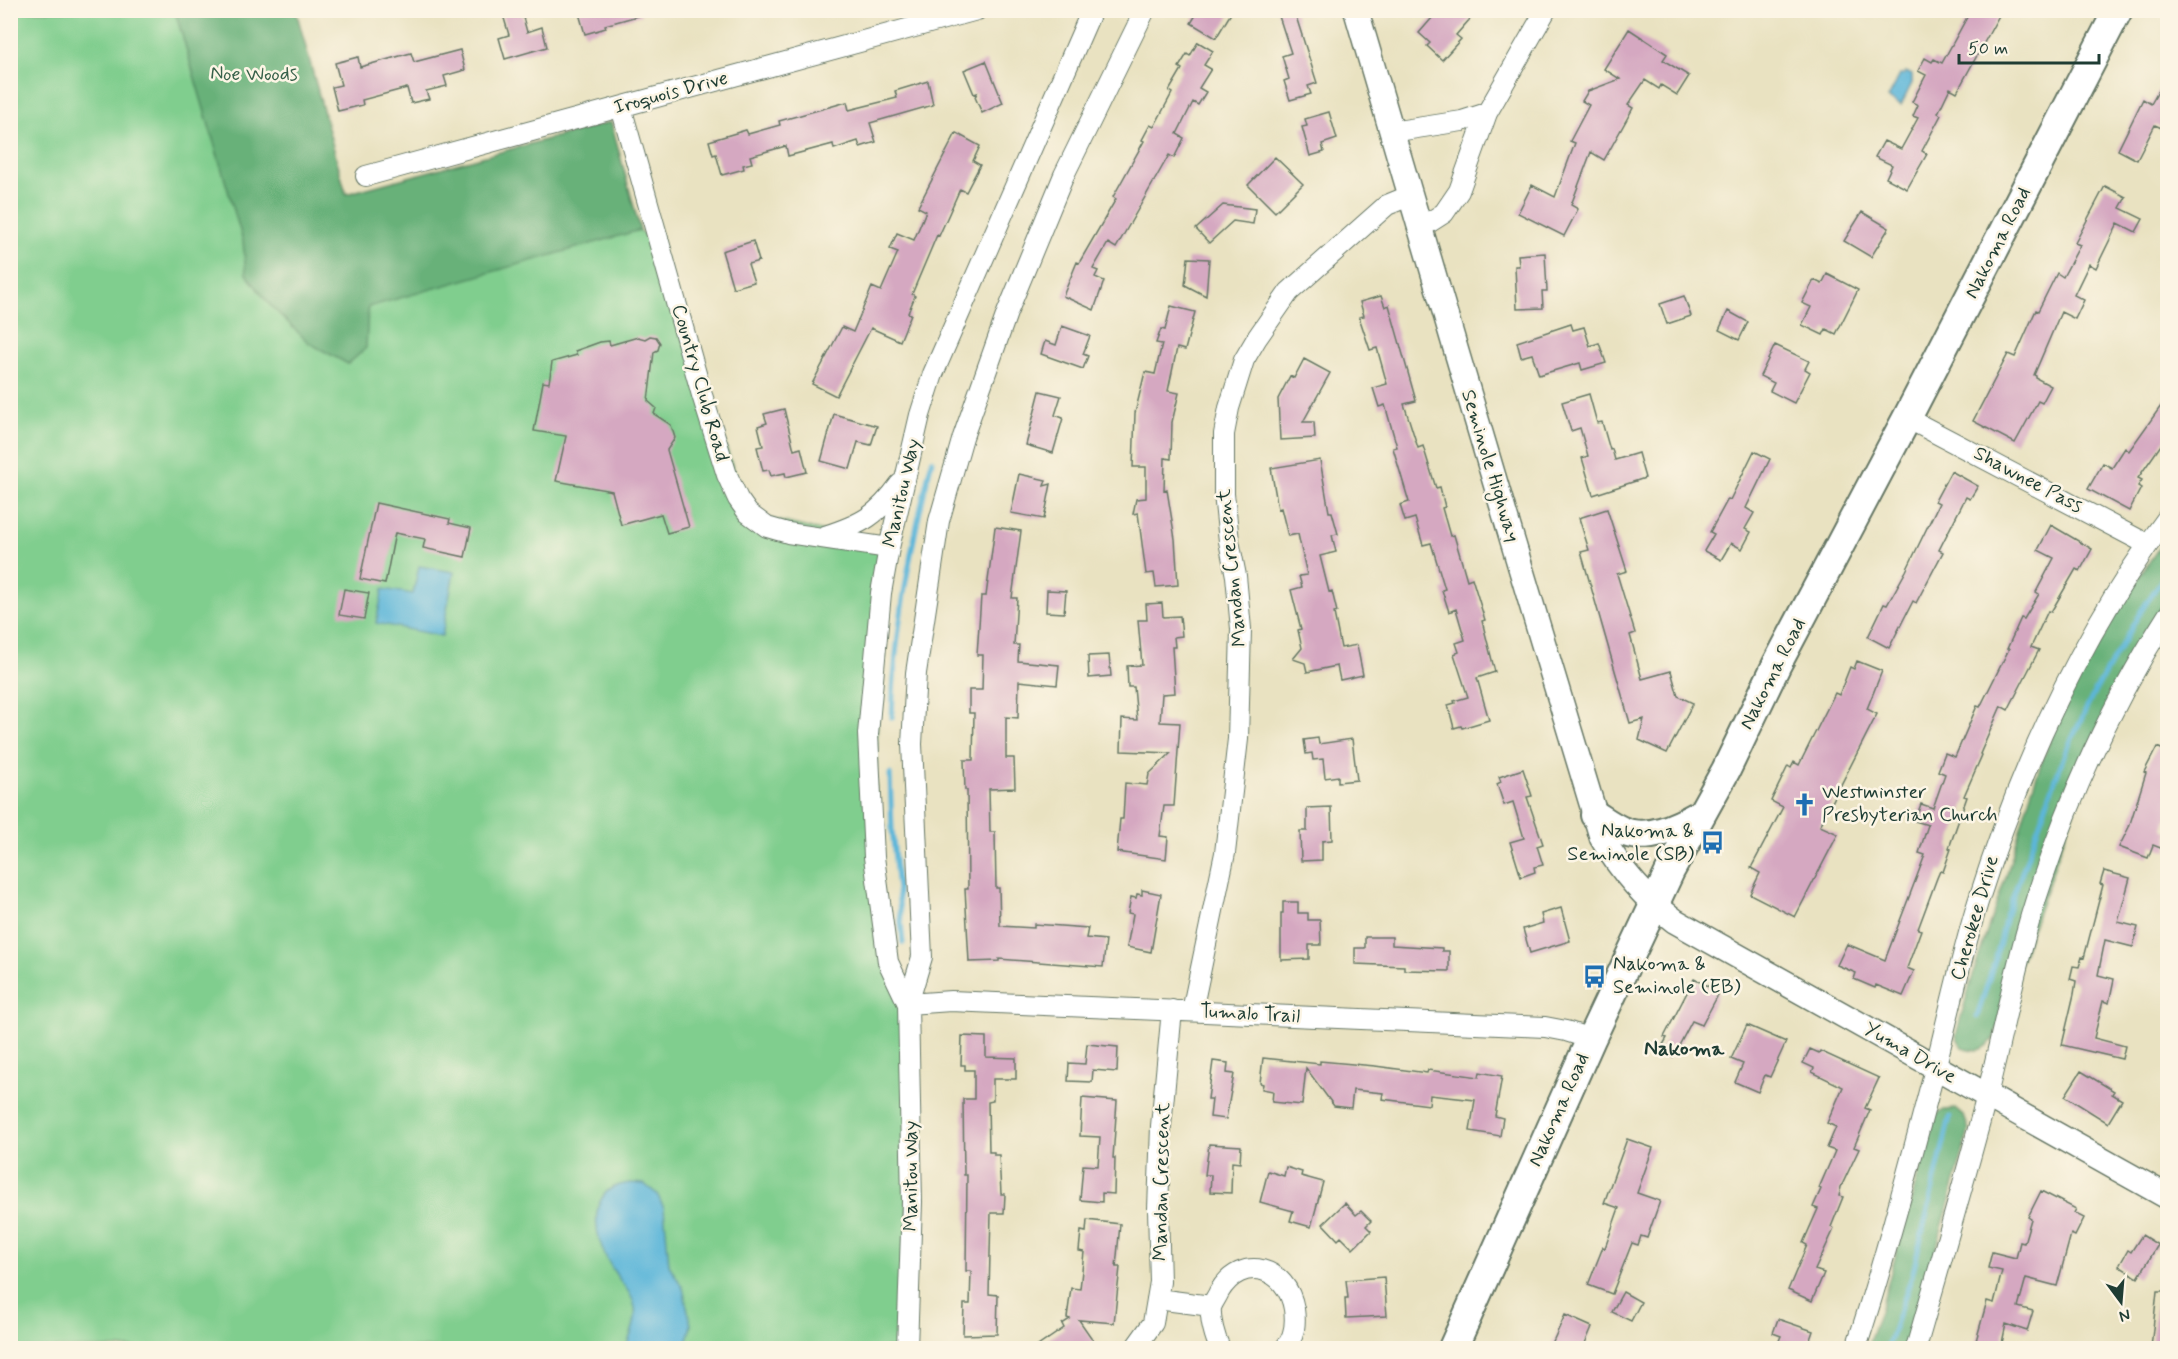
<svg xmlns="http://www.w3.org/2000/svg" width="2178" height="1359" font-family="Mynerve,sans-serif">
<rect width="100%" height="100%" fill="#fcf5e5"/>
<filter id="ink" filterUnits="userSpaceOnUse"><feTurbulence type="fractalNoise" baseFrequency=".0167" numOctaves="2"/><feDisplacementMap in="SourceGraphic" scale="12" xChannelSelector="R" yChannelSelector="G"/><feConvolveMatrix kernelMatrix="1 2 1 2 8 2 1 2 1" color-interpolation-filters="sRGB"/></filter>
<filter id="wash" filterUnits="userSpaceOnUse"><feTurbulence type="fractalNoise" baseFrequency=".008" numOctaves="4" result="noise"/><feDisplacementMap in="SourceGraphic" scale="24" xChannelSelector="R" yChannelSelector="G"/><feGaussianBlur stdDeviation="1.35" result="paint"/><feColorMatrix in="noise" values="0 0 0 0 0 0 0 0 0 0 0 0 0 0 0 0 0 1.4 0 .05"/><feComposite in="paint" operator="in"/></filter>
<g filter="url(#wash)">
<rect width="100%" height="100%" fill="#e9e2c1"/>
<path fill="#80ce8e" stroke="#508661" stroke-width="1.5" d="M10,11H296L346,194L611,122L640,230L663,257L748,513L889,548L881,593L874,857L908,1004L907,1348H11Z"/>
<path fill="#68b179" stroke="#447756" stroke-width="1.5" d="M175,11H296L346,194L611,122L640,230L368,307L366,348L348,364L309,343L269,304L246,274L243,241Z
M2167,536V602L2115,694L1993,1040C1982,1051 1977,1052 1962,1047L1956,1036C1969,983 1987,931 2005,879C2016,845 2025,809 2037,775C2066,690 2116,608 2167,536Z
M1956,1109L1964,1116L1969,1130L1909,1348H1867L1880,1311L1935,1116L1944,1110Z"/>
<path fill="#5cb6d9" stroke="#3e7a86" stroke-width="1.5" d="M1906,72L1912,75V83L1901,105L1888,98L1900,75H1904Z
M419,566L454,572L442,636L376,623L383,589L413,594Z
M630,1183L644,1184L657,1194L664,1208L669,1265L683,1288L691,1325L685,1348H626C630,1336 637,1321 635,1308C633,1295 624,1286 617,1276C603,1255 590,1226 600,1202C606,1188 616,1185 630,1183Z"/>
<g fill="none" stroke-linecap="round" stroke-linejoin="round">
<path stroke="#5cb6d9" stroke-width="5" d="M892,718C894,630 911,545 932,460
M890,774L892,829L903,943
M1977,1017L1999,947L2006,916L2065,753L2095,691L2141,611L2168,570
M1887,1348L1912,1276L1950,1117"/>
</g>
<g id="blocks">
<path fill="#d5a8c1" d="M516,10H521L527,32L542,27L547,47L505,59L499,38L509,35L503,15Z
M578,10H640L641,15L605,25L606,28L585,34Z
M1199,10H1233L1216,38L1191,23Z
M1277,10H1294L1317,83L1308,86L1311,94L1290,100L1284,81L1289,79L1282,56L1291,53Z
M1439,10H1478L1456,35L1461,39L1442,60L1427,46L1430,43L1419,33Z
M1971,10H2002L1957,92L1950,88L1938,113L1941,115L1922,151L1927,154L1907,189L1886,178L1892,165L1875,157L1884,141L1901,149L1918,118L1913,116L1918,105L1912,102L1926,75L1918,71L1925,58L1932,62L1934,59L1942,63Z
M1629,29L1667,54L1663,60L1689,76L1677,95L1661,85L1659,89L1645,80L1628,105L1633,108L1604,160L1591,152L1571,205L1578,209L1564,236L1518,213L1532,185L1555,197L1575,143L1570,141L1589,105L1582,101L1588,91L1620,79L1604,69Z
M1198,42L1213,51L1204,65L1211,69L1199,88L1206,92L1198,105L1193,102L1177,134L1184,138L1174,158L1169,155L1116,248L1108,243L1093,269L1098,271L1095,277L1104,281L1094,310L1063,296L1077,262L1079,263L1116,199L1113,197L1144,141L1142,140L1150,125L1154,127L1172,93L1169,91L1182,69L1179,67L1187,54L1190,56Z
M460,50L465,70L444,76L447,86L426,91L429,99L411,103L407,88L362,100L363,105L338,111L332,87L341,85L335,63L358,57L360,67L411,53L414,62Z
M986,61L1003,103L982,113L975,97L977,93L974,94L964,70Z
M2168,74V131L2155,125L2137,160L2118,150L2143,99L2151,104Z
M928,81L933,105L870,123L876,142L860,147L858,141L834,149L833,144L788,156L786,146L750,156L752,163L743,165L744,169L722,175L716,154L713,155L709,141L746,130L748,134L780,125L779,121L847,102L849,110L897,98L895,91Z
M1329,112L1337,139L1322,144L1324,152L1310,156L1302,127L1307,126L1305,119Z
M956,133L980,146L973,161L980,165L966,192L960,189L939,236L937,235L912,294L915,296L908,313L911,314L900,341L871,328L836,396L812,384L842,327L853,332L872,287L881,291L898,252L890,249L897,233L914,240L926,211L918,207Z
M1275,157L1303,184L1275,212L1248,185Z
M2105,186L2126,197L2120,208L2143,219L2136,232L2118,223L2096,268L2089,264L2074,295L2084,300L2075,319L2061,312L2034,375L2036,376V378L2051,386L2042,403L2038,401L2015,443L1973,421L2008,354L2015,357L2036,310L2038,311L2057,273L2063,277L2080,245L2075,243Z
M1223,205L1255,209L1253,224L1233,221L1209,243L1196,229Z
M1862,212L1889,228L1871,257L1844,241Z
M753,241L759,261L748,264L754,282L733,288L722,251Z
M1545,253L1547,291H1542L1543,308L1517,309L1515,266H1519L1518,255Z
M1188,258L1209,259L1206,296L1185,285Z
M1827,274L1858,290L1836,334L1826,329L1823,335L1802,325L1811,307L1802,303L1814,280L1822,284Z
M1381,296L1385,307L1389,305L1416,401L1404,404L1418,448L1423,446L1436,488L1440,487L1445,507L1442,508L1450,536L1454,535L1467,580L1472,578L1485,620L1482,621L1495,672L1477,678L1489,720L1462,728L1461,726L1454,728L1448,705L1455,703L1454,701L1468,697L1454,654L1459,652L1456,643L1465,640L1456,609L1449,612L1442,590L1445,589L1431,543L1423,545L1415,518L1405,521L1400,505L1409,502L1393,448L1397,447L1385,405L1379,407L1373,388L1387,384L1377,348L1370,350L1359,317L1364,316L1360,302Z
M1684,296L1691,316L1667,324L1660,304Z
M1171,306L1195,312L1185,350L1177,348L1168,391L1179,393L1172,422L1171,459L1165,458L1164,491L1167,490L1175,539L1178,585L1156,587L1154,573L1146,574L1138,513L1133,514L1136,499L1146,498V467H1133L1135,413L1145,372L1155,374L1162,344L1156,343L1161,329L1165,330Z
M1728,311L1748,322L1739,340L1719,330Z
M1571,324L1573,330L1584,327L1590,346L1599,343L1606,363L1582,370L1580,363L1539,375L1532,354L1521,357L1517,342Z
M1062,326L1090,336L1083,354L1088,356L1083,369L1041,354L1045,341L1056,345Z
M650,336L656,337L660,343L658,350L654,352L648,401L656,408L654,414L671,425L675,438L667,450L689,527L667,533L661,514L621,525L612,491L556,481L566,436L534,431L543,382L549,383L552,362L577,355L575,351L600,342L609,341L610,345L638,337L645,339Z
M1775,345L1809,361L1805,369L1810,372L1794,403L1770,391L1774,383L1760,376Z
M1304,359L1330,373L1303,422H1314L1315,438L1280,440L1278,399L1290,376L1294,378Z
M1040,391L1061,396L1055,415L1063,418L1053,453L1026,445Z
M1589,394L1597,423L1602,422L1610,450L1612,449L1615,460L1638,453L1645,478L1593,495L1582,458L1588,456L1580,428L1571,431L1562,402Z
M2168,396V435L2138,478L2142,480L2138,486L2141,488L2129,511L2088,489L2103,463L2112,468L2125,448L2129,451Z
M784,409L794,450L801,448L807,472L786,477L785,473L771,476L769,470L763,471L757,447L763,446L758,426L767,423L764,414Z
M834,414L877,426L871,445L858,442L850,469L821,461Z
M1754,451L1770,459L1746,508L1754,513L1745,529L1751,532L1742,549L1731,543L1721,560L1704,551L1714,534L1710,532L1728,499L1730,500Z
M1320,460L1329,512H1332L1338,534L1332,535L1336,552L1320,556L1329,592L1332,591L1337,612L1334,613L1341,648L1357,645L1363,675L1340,680L1337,666L1307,672L1305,663L1293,659L1302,648L1298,630L1301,629L1291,590L1302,587L1299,576L1307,575L1298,534L1288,536L1281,508L1278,509L1271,468Z
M1951,471L1978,486L1970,499L1966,497L1939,550L1943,552L1916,603L1913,601L1889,648L1868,637L1884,604L1887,605L1906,571L1939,503L1935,501Z
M1019,474L1046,480L1044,486L1051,484L1044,519L1011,513Z
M376,503L450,519L449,523L471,528L465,557L423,548L425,539L395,533L385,584L360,579Z
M1607,509L1627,571L1617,574L1635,633L1630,635L1642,679L1671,671L1678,696L1693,703L1667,753L1639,740L1644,719L1630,723L1581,552L1589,550L1579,518Z
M2051,525L2092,549L2080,571L2076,569L2051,612L2048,611L2031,647L2039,650L2008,710L2001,706L1980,754L1982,755L1964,796L1967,797L1949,848L1951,849L1943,872L1940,871L1937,878L1918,929L1921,930L1907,968L1914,971L1903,996L1876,985L1875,988L1854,979L1856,973L1837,965L1847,944L1885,960L1925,855L1919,853L1928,825L1915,821L1921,804L1933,808L1945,774L1938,771L1945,753L1955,757L1977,706L1980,707L2009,649H2007L2021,618L2024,619L2039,594L2036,592L2054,558L2038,550Z
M995,527L1021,531L1012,598H1017L1014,645H1019L1018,661L1059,665L1057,685L1019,681L1018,718L1006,717V758H1014L1015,788L989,789L990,832H995L996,888H999L1000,926L1034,928V924L1088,928L1086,938L1106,940L1103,967L999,959V961L969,962L965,889H968L967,790H965L964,760H973L974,713H969V690H982L983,655H977L981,596H986Z
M344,589L369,593L364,619L339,615Z
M1047,590L1066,591L1064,613L1046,612Z
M1162,603L1163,617L1180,616L1182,636L1174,637L1175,647H1172L1175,693L1162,694L1160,722L1180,723L1174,806H1164L1160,836L1168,837L1166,859L1117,852L1120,819H1123L1125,783L1147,785L1149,774L1171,753L1121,751L1122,719L1137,720L1134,687H1128L1127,666L1142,665L1138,620H1147L1146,604Z
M1109,655L1111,676L1089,678L1088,656Z
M1857,661L1882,671L1867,709L1877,714L1820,826L1838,834L1795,917L1750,894L1760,873L1751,868L1783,807L1771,801L1788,766L1791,768L1794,762L1799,765L1835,693L1839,695L1850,667L1854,669Z
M1318,738L1319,744L1352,739L1357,780L1338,782V776L1325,778L1323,759L1313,760L1312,753L1306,754L1304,740Z
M2157,747L2168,752V817L2163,829L2168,831V851L2153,845L2148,858L2119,847L2129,827L2146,773L2144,772Z
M1523,769L1532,796L1527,797L1543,844L1537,846L1543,865L1534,867L1535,872L1521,877L1510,842L1524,838L1513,802L1504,805L1497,784L1501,782L1499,777Z
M1331,807L1332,840L1322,841V860L1301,861L1300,831H1307V808Z
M2104,871L2130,878L2118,922L2138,927L2133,947L2105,940L2098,975L2114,979L2109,1003L2103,1001L2094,1038L2125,1046L2122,1059L2062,1045L2074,994L2076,981L2070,979L2073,966L2079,967L2082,957L2084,958L2103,885L2100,884Z
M1142,890L1161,894L1151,952L1127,947L1133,914L1128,913L1131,897L1136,898L1137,894L1142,895Z
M1283,902H1298V913H1308V920H1320L1321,945H1309V959L1281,960V913H1283Z
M1561,908L1570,941L1530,953L1523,929L1543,923L1541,914Z
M1365,937H1392V945L1442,948V951H1449V971L1404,970V966L1355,964V948H1365Z
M1694,979L1717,991L1718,995L1702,1025L1692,1021L1673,1057L1660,1050L1667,1038L1664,1037Z
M1747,1025L1786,1042L1770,1077L1765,1075L1758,1092L1735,1082L1743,1064L1731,1059Z
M962,1036L986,1037V1057L1016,1058V1079H993V1101L988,1102L989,1152H994V1155H999L1001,1194H1005L1004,1213H991L989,1294L998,1295L997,1334L963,1335L964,1304H970L971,1271H966L967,1175H964L963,1099H974V1070H965V1065H961Z
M1087,1044L1118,1047L1117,1072L1093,1070L1092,1082L1068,1081L1069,1063L1085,1064Z
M1810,1049L1819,1053L1820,1051L1879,1078L1865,1108L1870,1110L1854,1147L1859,1149L1841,1187L1839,1196L1843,1197L1831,1227L1834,1229L1815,1270L1824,1273L1812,1301L1788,1290L1807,1245L1803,1243L1818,1209L1813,1207L1821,1189L1819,1188L1835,1151L1827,1148L1836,1127L1827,1123L1843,1087L1812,1072L1814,1068L1803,1063Z
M1263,1058L1320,1064V1061L1375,1066L1427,1073L1428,1070L1479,1077L1480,1072L1502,1076L1495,1116L1503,1118L1500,1136L1470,1131L1475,1100L1430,1095L1429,1105L1382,1099L1383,1093L1353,1090L1351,1108L1334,1106L1306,1068L1302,1105L1272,1102L1273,1091L1262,1089L1263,1084L1260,1083Z
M1213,1061L1228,1063L1227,1073L1234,1074L1226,1119L1210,1117L1212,1099H1208Z
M2081,1071L2114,1091L2112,1094L2122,1100L2108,1123L2065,1096Z
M1082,1098L1117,1101L1113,1158H1115L1114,1194L1102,1193V1202L1080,1200L1083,1165L1098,1166L1100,1137L1080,1136Z
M1627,1139L1653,1148L1637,1193L1660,1201L1647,1238L1641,1236L1638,1245L1632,1243L1612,1294L1588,1285L1603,1247L1605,1248L1619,1208L1604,1203Z
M1209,1144L1241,1146L1240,1163L1232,1162L1231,1193L1210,1192L1211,1175H1205Z
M1286,1167L1302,1172L1301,1176L1323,1182L1311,1227L1290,1221L1293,1211L1260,1202L1268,1171L1284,1176Z
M2041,1191L2076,1209L2074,1213L2084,1218L2075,1236L2071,1234L2057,1286L2026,1278L2018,1307L2033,1311L2027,1331L2006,1324L2001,1348H1974L1987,1301L1994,1303L2002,1271L1988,1268L1992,1252L2016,1258L2020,1242L2024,1243L2031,1219L2028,1217Z
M1345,1203L1356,1215L1361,1211L1371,1221L1366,1226L1371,1231L1353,1249L1341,1237L1338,1240L1323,1224Z
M1087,1220L1120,1224L1116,1267H1120L1114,1323L1079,1320L1095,1343L1087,1348H1035L1064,1328L1062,1324L1070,1319L1067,1318L1071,1288L1080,1289L1084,1252L1079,1251L1081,1231L1086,1232Z
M2142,1235L2158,1245L2138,1278L2119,1266L2128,1250L2131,1252Z
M1384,1277L1387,1316L1346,1318L1345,1298H1348L1346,1280Z
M2157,1291H2168V1348H2151Z
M1623,1292L1641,1302L1631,1321L1612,1312Z
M1565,1315L1592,1327L1583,1348H1550Z
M1778,1319L1813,1331L1807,1348H1776L1781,1336L1773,1333Z"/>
</g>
</g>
<g filter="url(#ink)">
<use href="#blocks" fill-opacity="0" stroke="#667765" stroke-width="1.5"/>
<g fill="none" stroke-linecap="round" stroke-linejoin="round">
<defs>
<path id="minor" d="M621,107L702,395L727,475L738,499L748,513L767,527L788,533L889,548
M1391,132L1462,121L1487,113
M366,176L977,10
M1419,229L1444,213L1459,191L1487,113L1546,10
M1907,418L2147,544
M825,536C862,524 877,516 900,484
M908,1004L888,962L874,857L868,734L881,593L889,548L920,415L933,374L1092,10
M908,1004L951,1001L1545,1027L1566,1031L1591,1039
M1192,1011L1225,853L1238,739L1241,629L1236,576L1229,541L1224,494V434L1229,408L1244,360L1257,338L1289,292L1387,205L1409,196
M1157,1299L1211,1306
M907,1348L912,1202L908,1004L922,957L912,744L916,673L939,521L963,437L1007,313L1064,175L1145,10
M1135,1348L1153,1323L1160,1282L1158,1209L1161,1126L1172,1010
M1220,1348C1215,1338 1210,1320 1211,1308C1212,1303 1217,1297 1219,1292C1242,1253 1287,1267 1294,1309C1296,1323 1294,1338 1285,1348
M1856,1348C1886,1256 1910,1163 1935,1069C1949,1013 1961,957 1978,902C2021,766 2082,632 2168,517
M1916,1348C1940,1264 1965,1180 1987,1095C2005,1024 2018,950 2042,881C2073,788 2115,698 2168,615"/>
<path id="tertiary" d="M1356,10C1406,184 1458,356 1509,529C1540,632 1570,735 1602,838C1621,871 1644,898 1675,921L2168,1197"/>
<path id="secondary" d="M1595,815C1603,820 1611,826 1620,830C1646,843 1678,827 1701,814
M1453,1348L1591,1039L1670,871L1726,770L1777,664L1907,418L2118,10"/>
</defs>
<use href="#minor" stroke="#667765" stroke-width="22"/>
<use href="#tertiary" stroke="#667765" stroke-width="27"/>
<use href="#secondary" stroke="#667765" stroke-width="32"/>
<use href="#minor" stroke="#fff" stroke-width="20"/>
<use href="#tertiary" stroke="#fff" stroke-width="24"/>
<use href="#secondary" stroke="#fff" stroke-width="28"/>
</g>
</g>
<defs>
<symbol id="church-bare" viewBox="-9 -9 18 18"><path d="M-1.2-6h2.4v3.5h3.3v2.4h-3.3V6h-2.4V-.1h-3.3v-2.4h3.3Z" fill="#1f6fb2" stroke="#fcf5e5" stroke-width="2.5" paint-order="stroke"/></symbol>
<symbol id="bus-bare" viewBox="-9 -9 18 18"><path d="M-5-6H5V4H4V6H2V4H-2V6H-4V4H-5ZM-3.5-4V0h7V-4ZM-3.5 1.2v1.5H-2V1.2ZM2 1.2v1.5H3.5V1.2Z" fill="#1f6fb2" stroke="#fcf5e5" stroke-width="2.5" paint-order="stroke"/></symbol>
</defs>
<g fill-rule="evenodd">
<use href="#church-bare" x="1788" y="788" width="33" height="33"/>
<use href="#bus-bare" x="1696" y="826" width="33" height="33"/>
<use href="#bus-bare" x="1578" y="960" width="33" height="33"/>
</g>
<g text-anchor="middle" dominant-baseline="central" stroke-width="5" stroke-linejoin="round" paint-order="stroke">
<g font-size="20" fill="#37614a" stroke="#fcf5e5">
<text x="254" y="74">Noe Woods</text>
</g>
<g font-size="20" fill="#1f3d34" stroke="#fcf5e5">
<text transform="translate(671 93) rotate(-15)">Iroquois Drive</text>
<text transform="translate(1998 243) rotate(-63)">Nakoma Road</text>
<text transform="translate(700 383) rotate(74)">Country Club Road</text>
<text transform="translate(1490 466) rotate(73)">Seminole Highway</text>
<text transform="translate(2028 480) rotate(28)">Shawnee Pass</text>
<text transform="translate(902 493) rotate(-77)">Manitou Way</text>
<text transform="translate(1232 568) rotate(-96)">Mandan Crescent</text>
<text transform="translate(1773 674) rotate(-63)">Nakoma Road</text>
<text transform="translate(1975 918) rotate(-74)">Cherokee Drive</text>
<text transform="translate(1250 1014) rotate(3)">Tumalo Trail</text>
<text transform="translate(1910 1053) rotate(30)">Yuma Drive</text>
<text transform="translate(1559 1110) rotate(-66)">Nakoma Road</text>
<text transform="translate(911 1176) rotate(-90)">Manitou Way</text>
<text transform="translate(1162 1182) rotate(-89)">Mandan Crescent</text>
</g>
<g font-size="20" fill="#1f3d34" stroke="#fcf5e5" text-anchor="start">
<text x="1822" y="792">Westminster<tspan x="1822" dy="23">Presbyterian Church</tspan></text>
<text x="1694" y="831" text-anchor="end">Nakoma &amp;<tspan x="1694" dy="23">Seminole (SB)</tspan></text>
<text x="1613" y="964">Nakoma &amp;<tspan x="1613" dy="23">Seminole (EB)</tspan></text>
</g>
<g font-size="21" font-weight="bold" fill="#1f3d34" stroke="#fcf5e5">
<text x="1684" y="1049">Nakoma</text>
</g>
</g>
<rect width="2178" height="1359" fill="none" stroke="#fcf5e5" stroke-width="36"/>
<g transform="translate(2121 1302) rotate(164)" stroke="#fcf5e5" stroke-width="4.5" paint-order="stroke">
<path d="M0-4.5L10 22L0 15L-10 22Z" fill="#1f3d34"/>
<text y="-9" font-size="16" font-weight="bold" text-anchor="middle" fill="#1f3d34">N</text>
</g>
<path d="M1959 54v9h140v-9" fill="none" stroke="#1f3d34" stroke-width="3"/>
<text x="1968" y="54" font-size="18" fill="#1f3d34" stroke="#fcf5e5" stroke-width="4.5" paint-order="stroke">50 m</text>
</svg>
